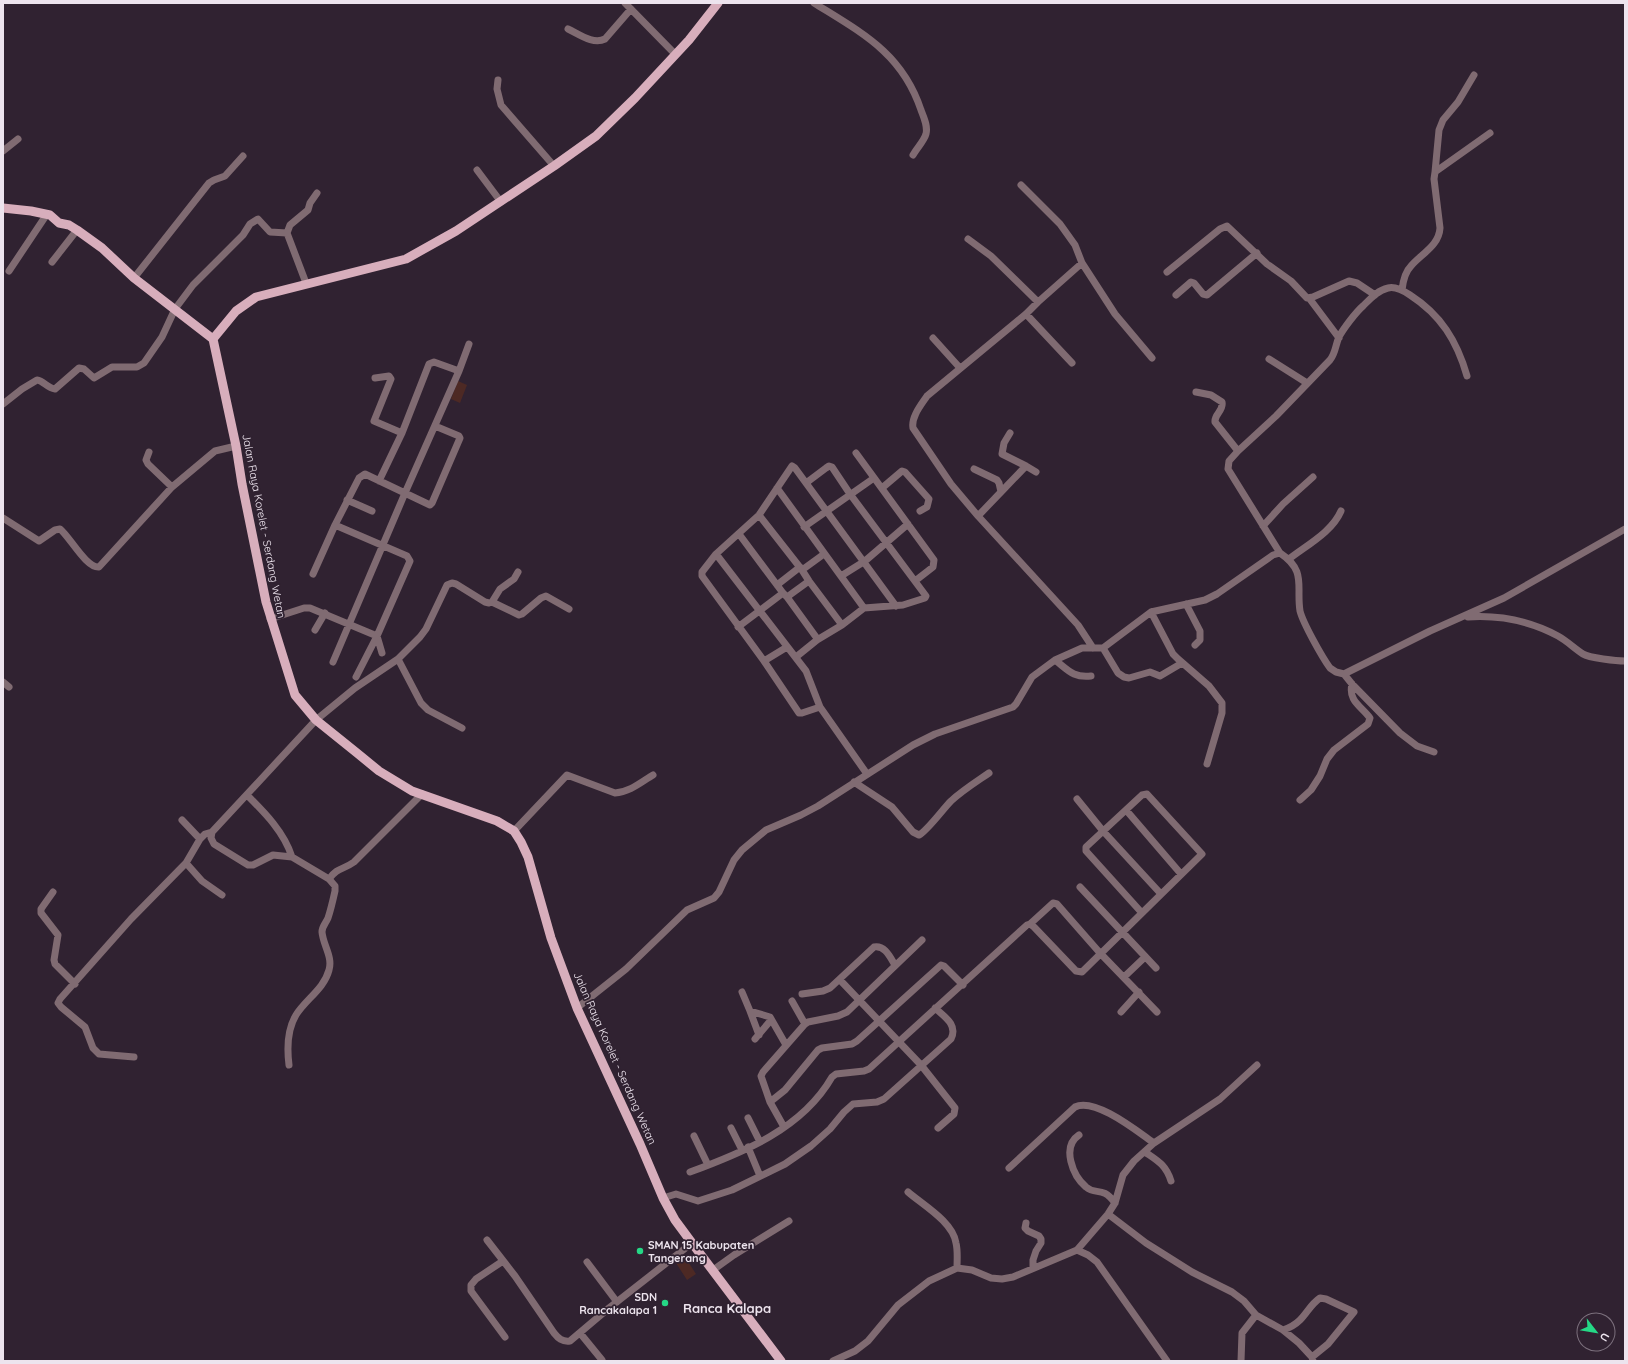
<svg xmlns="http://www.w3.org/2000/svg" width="1628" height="1364" font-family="Quicksand,sans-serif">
<rect width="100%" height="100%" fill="#302231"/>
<path fill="#4d2924" d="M458,381L467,385L460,403L451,399Z
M685,1257L696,1274L687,1280L676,1263Z"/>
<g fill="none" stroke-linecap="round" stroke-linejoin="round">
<path stroke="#806b72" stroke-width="7" d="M625,3L675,54
M814,3C862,33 902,53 921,110C924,118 928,126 926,134C924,141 917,148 913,155
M568,29C579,34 593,45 605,39L631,9
M498,80L497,89L501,105L554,166
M3,151L18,139
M477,170L501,202
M1435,172L1439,130L1443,120L1458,102L1474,75
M1021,185L1060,224L1075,245L1082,263L1115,314L1152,358
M968,239L991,256L1038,302
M52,262L77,230
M1082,263L1038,302L1026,314L927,396C921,405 911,417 913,428L951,484L978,516L1078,625L1093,648
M9,271L47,214
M1167,272L1220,229L1227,226L1267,264L1291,281L1307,298L1313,297L1349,281L1357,283L1375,295
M134,278L209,183L214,180L225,176L243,156
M306,283L287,233L290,225L308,210L310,203L317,193
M1402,290C1403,281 1405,272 1411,266C1421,254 1439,246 1440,228L1434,179L1435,172L1490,133
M1176,295L1191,282L1194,283L1203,294L1207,295L1257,253
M1309,298L1339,338
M1026,314L1072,363
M933,338L960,368
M1269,359L1307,383
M1467,376C1457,341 1441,315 1410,295C1404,291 1396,286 1388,288C1378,290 1370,299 1363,306C1356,312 1343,329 1339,337C1335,346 1336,352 1330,360L1276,416L1238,451L1229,461L1228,469L1280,553C1307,571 1296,586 1300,611C1303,623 1322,657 1330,668L1336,672L1344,674L1430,631L1504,598L1625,529
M375,378L389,376L391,379L374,421L402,433
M1196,392L1211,395L1222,402C1224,411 1214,414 1215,422L1238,451
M3,404L22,389L37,380C44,381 47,388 55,389L79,368L84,369L94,378L112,367H137L144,363L162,337L175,309L193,285L243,235L250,224L258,219L270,232L287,233
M149,452L146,460L148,464L172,487
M856,453L934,560L933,567L915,581
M1026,466L1036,472
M974,469L997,480L999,483L1001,492L978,516
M379,481L402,433L429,364L434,362L459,371
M777,488L864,608
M882,488L902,471L905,472L929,499L927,507L920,511
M1001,492L1026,466L1002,454L1004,443L1010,433
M347,500L372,511
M759,515L802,570L809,581L842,625
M3,518L39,541L55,530L60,529C70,537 86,568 99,567L172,487L215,451L236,446
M335,525L407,556L410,561L377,636L356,677
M1263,526L1283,504L1313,477
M804,527L874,478
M739,534L783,593L787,597L816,637L817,640
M716,554L806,671L820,707L867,774
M1289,559C1307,545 1332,532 1341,511
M802,570L824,554
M313,574L335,525L359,478L365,474L430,505L432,503L460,438L459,436L435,426
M841,576L865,561L908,524
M777,585L800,567
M787,597L809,581
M492,602L519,615L522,614L541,598L546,596L569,609
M1186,604L1200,631V640L1195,645
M1151,612L1173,654L1178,659L1209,686L1222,703V713L1207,764
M1468,617C1499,615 1530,621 1558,636C1567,641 1574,648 1583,654C1589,658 1617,661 1625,661
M270,619L304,608H310L377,636L382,653
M738,627L783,593
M315,630L325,613
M1103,648L1118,673L1124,677L1129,678L1150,672L1160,676L1182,663
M796,657L817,640L842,625L864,608L903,605L925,598L926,596L850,494L832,467L829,466L826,468L806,483
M398,659L421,703L428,710L462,728
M1055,660C1068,670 1073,678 1091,676
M764,661L787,647
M333,662L405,493L459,371L469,344
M1344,674L1352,684L1400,733L1417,746L1434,752
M3,682L9,687
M820,707L802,713H799L764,661L702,576V572L716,554L759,515L792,466L795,468L896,606
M854,782L892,807L913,832L919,835C927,831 943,809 951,801C963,790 976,782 989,773
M247,795C265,813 284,832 292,857
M1077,799L1103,831L1161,894
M1300,800L1311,790L1320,776L1327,759L1334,750L1368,724L1370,718C1361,706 1348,701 1352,684
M1126,810L1181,874
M182,820L200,839
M514,831L567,775L615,793C630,792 641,782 653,775
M212,832L211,838L214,844L248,865H253L273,855L292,857L329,879L335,886V891C333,900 331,909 328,918C326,923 322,926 322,932C323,945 333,957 329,970C324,989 306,999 296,1015C287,1030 287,1049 289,1065
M186,863L202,881L222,895
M329,879C338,867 343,870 354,862L422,794
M1080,887L1156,968
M53,892L41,909V913L58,935L54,960L55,964L75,984
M1030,924L1053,903L1057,904L1100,953L1157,1012
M1124,977L1145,957
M840,980L921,1065L955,1108L954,1114L938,1128
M742,992L750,1011L770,1017L786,1045
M802,994L823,991L830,988L874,947C885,945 890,957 895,965
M792,1001L805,1024
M577,1008L626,969L687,910L714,898L719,892L734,860L742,850L766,830L801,815L818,806L913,745L935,734L1013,707L1016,704L1032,677L1055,660L1082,648H1103L1151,612L1205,600L1217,594L1273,555L1280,553
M750,1011L759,1035
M1121,1012L1139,992
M755,1039L771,1020
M134,1057L99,1054L93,1048L85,1027L61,1007L58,1003L60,999L131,919L186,863L200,839L205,834L212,832L316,720L355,688L398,659L420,637L426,629L447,585L452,583L456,584L485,602L489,603L492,602L500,589L514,579L518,572
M770,1102L785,1090L818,1050L822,1048L852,1044L857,1041L941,965L944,966L963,985
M748,1118L760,1142
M784,1127L770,1102L761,1076L763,1072L805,1024L808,1022L838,1016L847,1012L922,940
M731,1128L742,1150
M1079,1135C1061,1147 1073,1176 1086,1187C1096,1196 1102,1185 1115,1203
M694,1136L708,1165
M748,1147L760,1176
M1145,1152C1158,1161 1166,1165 1171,1181
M1009,1168L1075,1107C1095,1097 1138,1132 1154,1143
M690,1172C744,1152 802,1129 832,1077L836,1074L864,1071L869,1069L1027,925L1030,924L1034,927L1076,971L1082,972L1202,854L1147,794L1142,795L1086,847V851L1142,913
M908,1192C923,1205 953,1222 956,1243C958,1251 957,1260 957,1268
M663,1198L676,1194L698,1201L732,1190L785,1164L811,1146L830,1129L844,1112L853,1104L877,1102L884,1099L951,1039C958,1025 945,1017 935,1008
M1108,1214L1146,1243L1192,1272L1232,1292L1244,1301L1256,1315L1283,1330L1299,1343L1312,1357L1313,1361
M1026,1223L1025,1228L1028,1231L1039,1236L1041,1239V1243L1036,1251L1033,1260V1268
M487,1240L515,1276L554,1333C558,1338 562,1342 570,1341L609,1308L692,1243
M1077,1250L1088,1255L1097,1262L1167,1361
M503,1261L476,1279L471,1285V1291L505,1337
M587,1262L617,1302
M713,1270L734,1255L789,1221
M1283,1330C1289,1328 1295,1325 1300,1320C1307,1313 1311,1304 1320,1298L1326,1299L1354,1312L1328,1344L1312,1357
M580,1333L602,1360
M833,1361L855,1351L868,1341L898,1305L929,1281L957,1268L972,1270L991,1278L1002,1279L1013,1277L1077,1250L1108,1214L1115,1203L1123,1175L1134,1161L1154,1143L1220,1099L1257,1065
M1241,1361L1242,1333L1256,1315"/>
<path stroke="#d8aebc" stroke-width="9" d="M3,208L31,211L50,215L59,223L69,225L77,230L102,248L134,278L213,339
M213,339L236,446L242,484L266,602L295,695L316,720L357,753L379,771L412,791L497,821L514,831L521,842L528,857L551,938L577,1008L640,1144L663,1198L675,1220L692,1243L781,1361
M213,339L236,311L256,297L406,259L456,231L554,166L596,136L635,98L689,40L718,3"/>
</g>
<g fill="#25d886" stroke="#302231" stroke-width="1.5">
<circle cx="640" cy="1251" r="4"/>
<circle cx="665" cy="1303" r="4"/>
</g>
<g text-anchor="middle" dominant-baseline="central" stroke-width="3.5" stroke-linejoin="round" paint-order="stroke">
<g font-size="11" fill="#ede4ee" stroke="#302231">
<text transform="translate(264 526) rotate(79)">Jalan Raya Korelet - Serdang Wetan</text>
<text transform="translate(615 1058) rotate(66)">Jalan Raya Korelet - Serdang Wetan</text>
</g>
<g font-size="11" font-weight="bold" fill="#ede4ee" stroke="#302231" text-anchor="start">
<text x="648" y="1245">SMAN 15 Kabupaten<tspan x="648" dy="13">Tangerang</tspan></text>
<text x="657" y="1297" text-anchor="end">SDN<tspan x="657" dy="13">Rancakalapa 1</tspan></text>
</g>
<g font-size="13" font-weight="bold" fill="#ede4ee" stroke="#302231">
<text x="727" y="1308">Ranca Kalapa</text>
</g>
</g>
<rect width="1628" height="1364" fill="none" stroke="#ede4ee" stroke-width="8"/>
<g transform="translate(1596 1332) rotate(121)"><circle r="19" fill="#302231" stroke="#7c707d"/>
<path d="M0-3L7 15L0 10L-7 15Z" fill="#25d886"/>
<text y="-6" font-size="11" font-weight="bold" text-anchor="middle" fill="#ede4ee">U</text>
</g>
</svg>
